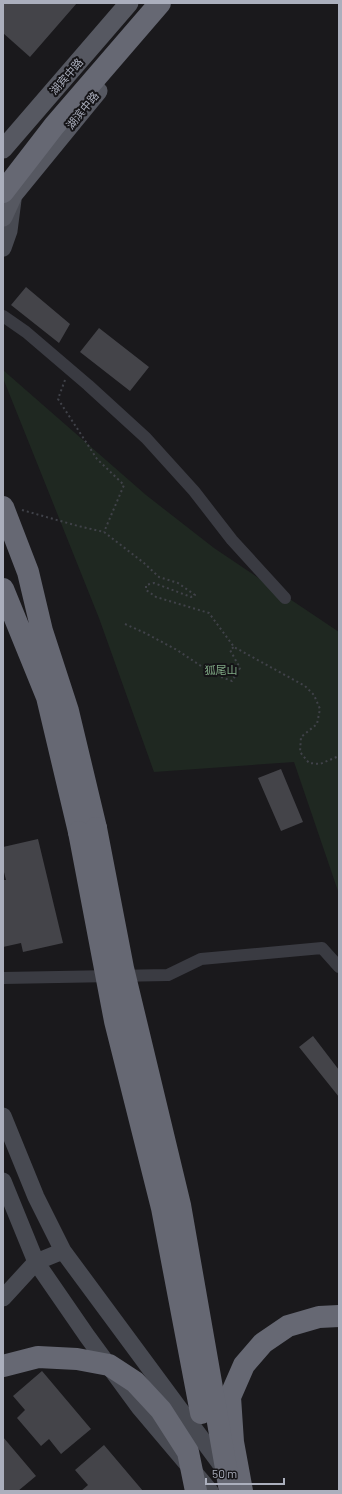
<svg xmlns="http://www.w3.org/2000/svg" width="342" height="1494" font-family="Barlow,'Noto Sans SC',sans-serif">
<rect width="100%" height="100%" fill="#1a191c"/>
<path fill="#1f2821" d="M3,370L146,495L214,548L339,632V894L294,762L154,772L99,618L3,378Z"/>
<path fill="#444449" d="M3,3H77L30,57L3,33Z
M26,287L70,324L59,343L11,305Z
M99,328L149,367L130,391L80,352Z
M281,769L303,822L281,831L258,778Z
M38,839L63,943L23,952L21,943L3,947V880H6L3,868V847Z
M313,1036L339,1070V1097L299,1047Z
M42,1371L91,1429L61,1454L49,1439L41,1446L17,1418L25,1410L13,1396Z
M3,1437L36,1476L18,1491H3Z
M104,1445L143,1491H81L88,1485L75,1470Z"/>
<g fill="none" stroke-linecap="round" stroke-linejoin="round">
<path stroke="#404249" stroke-width="2" stroke-dasharray="2 3" stroke-linecap="butt" d="M65,380L58,399L97,459L124,485L104,532
M22,510L78,526L104,532L144,563L159,577L178,583L195,595L191,597L154,583L146,585V590L156,597L209,613L234,647L305,686L314,695L320,709L317,724L301,737L300,752L309,763L320,764L339,756
M125,624L145,633L177,650L213,674L232,681L240,668L230,650L234,647"/>
<path stroke="#3a3b42" stroke-width="12" d="M3,316L26,332L88,385L146,438L194,491L232,540L285,598
M3,978L168,975L201,959L322,948L339,967"/>
<path stroke="#484a52" stroke-width="17" d="M3,248L9,231L13,200
M3,1116L36,1197L63,1251L227,1473
M3,1181L36,1262L87,1336L139,1407L210,1491
M3,1298L36,1262L63,1251"/>
<path stroke="#565861" stroke-width="19" d="M3,149L129,3
M3,217L13,195L98,91"/>
<path stroke="#666873" stroke-width="22" d="M3,192L54,126L160,3
M3,507L28,572L42,631L68,711L96,828
M3,589L47,697L79,832
M242,1491L233,1442L230,1397L244,1365L263,1343L288,1326L319,1317L339,1316"/>
<path stroke="#666873" stroke-width="22" d="M96,828L123,968L180,1205L230,1491
M79,832L115,1021L162,1208L201,1413
M3,1366L38,1357L77,1359L109,1365L135,1382L161,1410L188,1452L196,1491"/>
</g>
<g text-anchor="middle" dominant-baseline="central" stroke-width="4" stroke-linejoin="round" paint-order="stroke">
<g font-size="11" fill="#abafbd" stroke="#151417">
<text transform="translate(66 76) rotate(-49)">湖宾中路</text>
<text transform="translate(82 110) rotate(-51)">湖滨中路</text>
</g>
<g font-size="11" fill="#80a985" stroke="#151417">
<text x="221" y="669">狐尾山</text>
</g>
</g>
<rect width="342" height="1494" fill="none" stroke="#abafbd" stroke-width="8"/>
<path d="M206 1478v6h78v-6" fill="none" stroke="#abafbd" stroke-width="2"/>
<text x="212" y="1478" font-size="12" fill="#abafbd" stroke="#151417" stroke-width="3" paint-order="stroke">50 m</text>
</svg>
